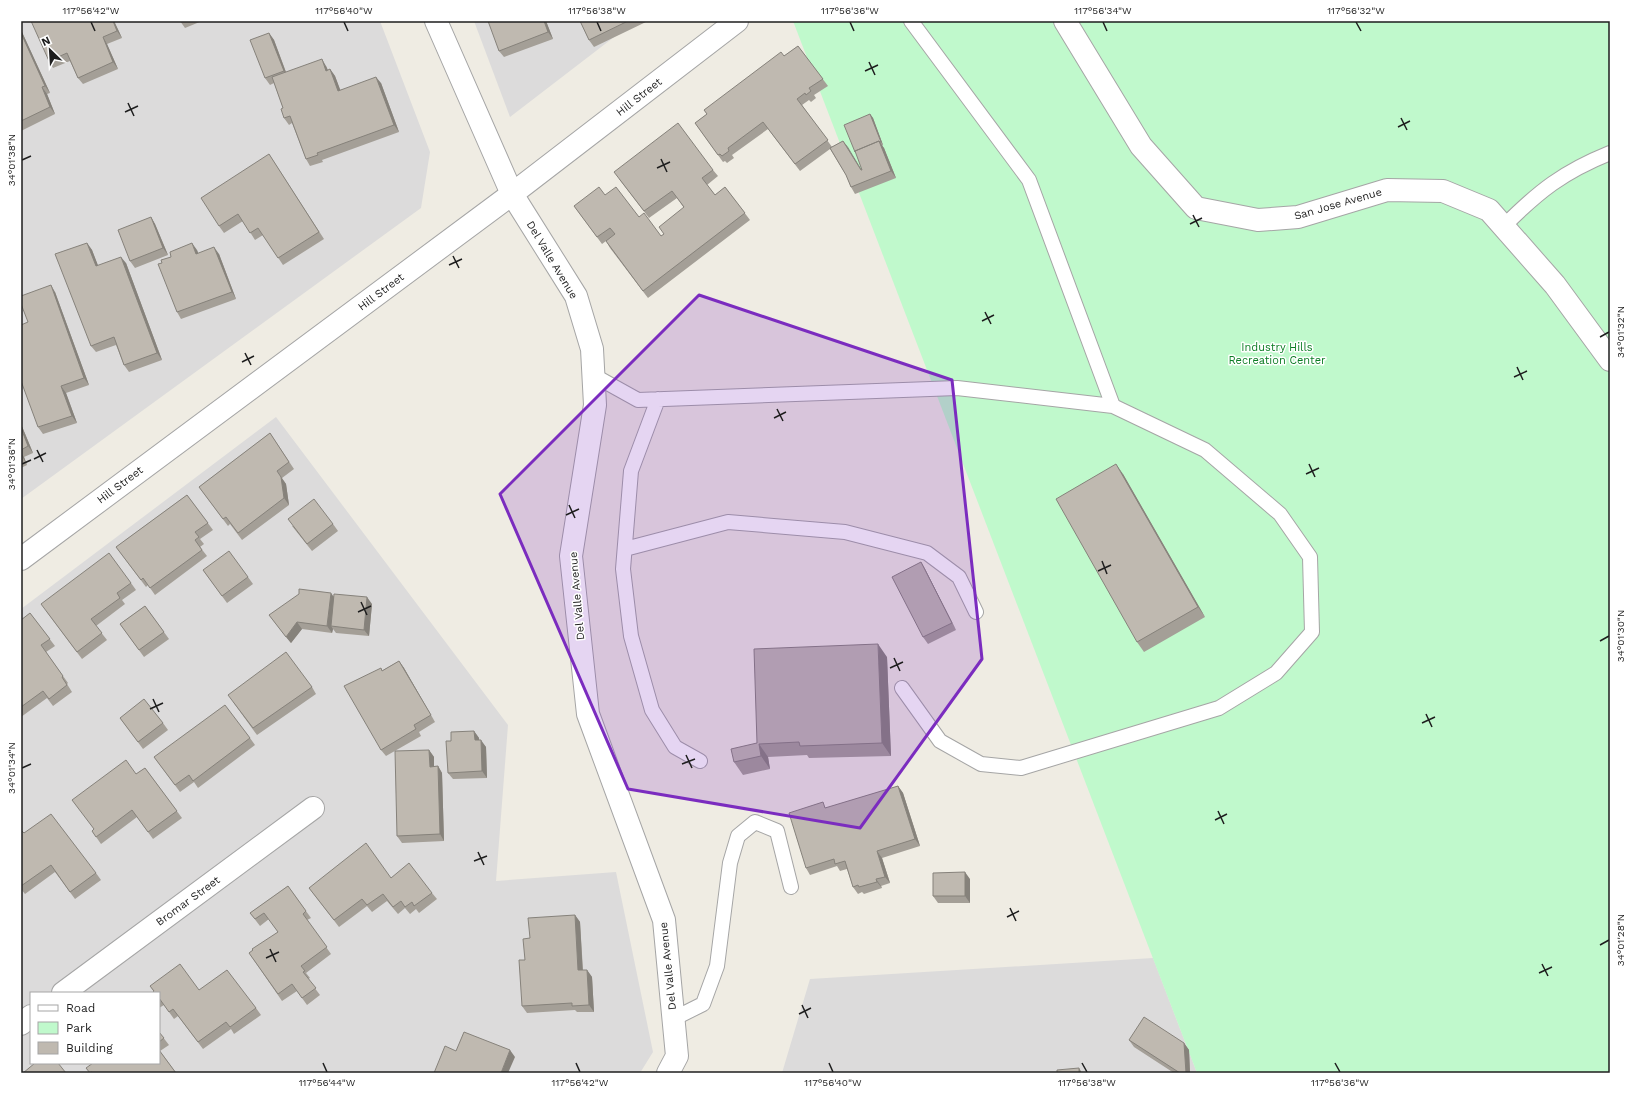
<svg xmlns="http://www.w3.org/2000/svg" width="1631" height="1094" font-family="'Work Sans',sans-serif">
<rect width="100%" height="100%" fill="#efece3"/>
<path fill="#dcdbdb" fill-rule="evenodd" d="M21,21H380L430,152L421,208L21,499Z
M474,21H635L510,117Z
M276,417L508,725L496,881L616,872L653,1052L640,1073H21V609ZM31,993H159V1063H31Z
M1153,958L1197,1073H782L810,979Z"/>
<path fill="#c0f9cc" d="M793,21H1610V1073H1197Z"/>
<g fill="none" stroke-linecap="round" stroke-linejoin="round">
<defs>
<path id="service" d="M911,21L1029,180L1113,406
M1504,226C1539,191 1563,172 1610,153
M593,375L638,400L957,388L1113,406L1205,450L1280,514L1310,557L1312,632L1276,673L1219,708L1021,768L981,764L940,741L902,688
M658,399L631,471L623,569L631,636L652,710L675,747L700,761
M625,549L728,522L845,532L927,553L959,577L976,612
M673,1019L703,1004L717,966L730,863L738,836L755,822L777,831L791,887"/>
<path id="minor" d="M1065,21L1141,146L1196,208L1258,220L1298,217L1387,190L1443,191L1489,210L1555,285L1610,360
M21,559L512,194L737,21
M63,993L313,808
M21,1024L31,1016"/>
<path id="tertiary" d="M436,21L512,194L576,296L592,349L595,405L571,556L588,714L664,920L677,1056L668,1073"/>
</defs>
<use href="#service" stroke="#a5a5a5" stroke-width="16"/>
<use href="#minor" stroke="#a5a5a5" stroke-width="24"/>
<use href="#tertiary" stroke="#a5a5a5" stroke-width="24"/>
<use href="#service" stroke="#fff" stroke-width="14"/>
<use href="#minor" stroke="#fff" stroke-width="22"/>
<use href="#tertiary" stroke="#fff" stroke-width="22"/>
</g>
<path fill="#a49f97" d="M114,21L122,38L107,44L118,69L83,84L78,78L70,61L53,68L49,61Z
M180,21H202L185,28Z
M546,21L553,39L504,57L499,51Z
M580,21H648L594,47L589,40Z
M21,30L50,93L47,94L55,114L21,131Z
M269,33L274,40L286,72L326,66L328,70L330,69L335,76L340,90L381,83L399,132L322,160L323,162L310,166L306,159L292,123L289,125L284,118L283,108L274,83L270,85L265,78Z
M798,46L828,86L814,95L816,98L811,102L809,100L802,105L832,147L843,141L861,170H862L870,114L873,118L883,145L882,146L884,148L896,178L855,194L851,187L846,175L830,149L800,171L768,129L732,155L734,158L727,163L725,161L723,162L695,123L707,114L704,110L784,56Z
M269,154L324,239L283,265L263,235L255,240L243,221L224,233L219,226Z
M713,170L718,176L707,185L715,195L725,187L750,220L648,298L610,248L606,241L602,244L574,206L605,195L639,217L661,236L664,234L684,208L677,198L649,218L619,179Z
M151,217L155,224L168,255L135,268L130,261Z
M87,243L92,250L98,266L126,263L162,360L129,372L124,365L116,345L96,352L91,346Z
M197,250L198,253L219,254L236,299L181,319L177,312L162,263Z
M55,292L89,385L66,393L77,423L43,434L38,427L28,322Z
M21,424L33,453L24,457L27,465L21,468Z
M270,433L294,469L282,478L286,484L289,505L242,540L230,524L228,526L199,487Z
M1123,474L1205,617L1144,652L1137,642Z
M187,495L213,530L200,539L204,544L200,547L207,556L155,595L148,585L146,587L116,547Z
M333,524L338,531L312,551L292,526Z
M921,562L925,569L956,630L928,644L923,637Z
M203,570L248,577L253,584L227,603Z
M131,583L136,590L122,600L125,604L96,626L107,640L82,659L46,611Z
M334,596L372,604L369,636L336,633L333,629L332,633L302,629L291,643L269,615Z
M145,606L169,639L144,657L120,624Z
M30,613L55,646L46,652L68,683L67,684L72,692L53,706L47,698L21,717V620Z
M887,657L891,756L809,758L807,755L768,757L770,769L743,775L734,762L757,743Z
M399,661L404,668L435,722L419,732L421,736L386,756L381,750L383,670Z
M312,687L316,694L257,735L233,702Z
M120,718L163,723L168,730L143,749Z
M474,731L479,738V740L486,747L487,778L453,779L448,773L451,741Z
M250,738L255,745L198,788L194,782L180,792L154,757Z
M429,750L434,757V767L438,766L442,773L444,841L402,843L397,836Z
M145,768L182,818L153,839L137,817L101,844L92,831L136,774Z
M898,786L903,793L920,846L882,858L890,883L881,886L882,888L864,894L862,892L858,894L853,887L847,869L840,871L837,866L810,875L806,868L827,808Z
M21,830L24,833L96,873L101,880L75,899L55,872L25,894L21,889Z
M391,878L432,893L437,899L419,913L416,909L410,914L405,908L398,914L387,901L372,912L367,906L339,927L309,888Z
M970,879V903H938L933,896Z
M288,886L311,918L307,920L331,954L306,973L310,978L308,979L320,995L307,1005L297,991L282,1001L249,953L278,932L269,919L260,926L250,913Z
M575,915L580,922L583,970H587L592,977L594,1012H577L575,1010L527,1013L522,1006L525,960L530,938Z
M150,986L199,990L256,1008L261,1015L234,1034L231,1029L203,1049L178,1016L174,1019L164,1005L159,1008V993L154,992Z
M159,1032L169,1045L160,1051L176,1073H90L86,1068L159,1063Z
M1129,1040L1184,1043L1189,1050L1190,1073H1174L1134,1047Z"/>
<path fill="#86827b" d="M113,21H114L122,38L117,31Z
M544,21H546L553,39L548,32Z
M21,30L22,32L50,93L45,86L21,33Z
M269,33L274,40L288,78L284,71Z
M103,37L107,44L118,69L113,62Z
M322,59L326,66L331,78L326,71Z
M330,69L335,76L343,97L338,91Z
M376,77L381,83L399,132L394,125Z
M42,87L47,94L55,114L50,107Z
M870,114L873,118L883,145L881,142Z
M843,141L848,147L866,177L861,170Z
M879,141L884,148L896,178L891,171Z
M151,217L155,224L168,255L163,248Z
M87,243L92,250L101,273L96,266Z
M192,243L197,250L201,261L196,254Z
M214,247L219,254L236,299L232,292Z
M121,257L126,263L162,360L157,353Z
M51,285L55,292L89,385L84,378Z
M61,386L66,393L77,423L72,416Z
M21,424L33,453L28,446L21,428Z
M21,453L24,457L27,465L23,458Z
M1116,464L1123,474L1205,617L1198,607Z
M281,477L286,484L289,505L284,498Z
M921,562L925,569L956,630L952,623Z
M331,593L336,600L331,626L333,629L332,633L327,626Z
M367,597L372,604L369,636L364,630Z
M297,622L302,629L291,643L286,637Z
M878,644L887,657L891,756L882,743Z
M399,661L404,668L435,722L431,715Z
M474,731L479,738L480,747L475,740Z
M481,740L486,747L487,778L482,771Z
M759,744L768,757L770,769L761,756Z
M429,750L434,757V774L430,767Z
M438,766L442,773L444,841L440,834Z
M898,786L903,793L920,846L915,839Z
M877,851L882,858L890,883L885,877Z
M965,872L970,879V903L965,896Z
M876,879L881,886L882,888L877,882Z
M575,915L580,922L583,977L578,970Z
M587,970L592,977L594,1012L589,1005Z
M1184,1043L1189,1050L1190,1073H1186Z
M510,1050L515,1057L508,1073H501Z
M1079,1068L1082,1073H1079Z"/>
<path fill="#bfb9b0" stroke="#86827b" d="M31,21H113L117,31L103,37L113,62L78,78L67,53L49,61Z
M488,21H544L548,32L499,51Z
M580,21H628L589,40Z
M21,33L45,86L42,87L50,107L21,121Z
M269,33L284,71L265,78L250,40Z
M798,46L823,79L809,88L811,91L806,95L805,93L797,99L828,140L795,164L763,122L728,148L729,151L722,156L720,154L718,155L695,123L707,114L704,110L781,52L784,56Z
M322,59L326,71L330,69L338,91L376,77L394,125L317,153L318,155L306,159L290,116L284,118L281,109L283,108L272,77Z
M870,114L881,142H880L879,141L855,151V152L844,125Z
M678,123L713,170L702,178L715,195L725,187L745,213L643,291L606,241L615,234L610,228L597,237L574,206L599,187L605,195L616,187L639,217L644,213L661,236L664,234L659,227L684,207L672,191L644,211L614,172Z
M843,141L861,170H862L855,151L879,141L891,171L851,187L846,175L830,148Z
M269,154L319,232L278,258L258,228L250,233L238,214L219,226L201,198Z
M151,217L163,248L130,261L118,230Z
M87,243L96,266L121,257L157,353L124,365L114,337L91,346L55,254Z
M192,243L196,254L214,247L232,292L177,312L158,264L162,263L161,260L171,257L170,252Z
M51,285L84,378L61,386L72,416L38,427L21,381V325L28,322L21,304V296Z
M21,428L28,446L21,450Z
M270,433L289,462L277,471L281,477L284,498L238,533L226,517L223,519L199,487Z
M1116,464L1198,607L1137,642L1056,499Z
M187,495L208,523L195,532L199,537L195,540L202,550L150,588L143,578L141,580L116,547Z
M314,499L333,524L307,544L288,519Z
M229,551L248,577L222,596L203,570Z
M109,553L131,583L117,593L120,598L91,619L102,633L77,652L41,604Z
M921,562L952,623L923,637L892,577Z
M299,589L331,593L327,626L297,622L286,637L269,615L299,594Z
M334,594L367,597L364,630L331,626Z
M145,606L164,632L139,650L120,624Z
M30,613L50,639L41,645L63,676L62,677L67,685L49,699L43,691L21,707V620Z
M878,644L882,743L800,746L799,742L759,744L761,756L734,762L731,749L757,743L754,649Z
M286,652L312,687L253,728L228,695Z
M399,661L431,715L414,725L416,729L381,750L344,686L381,668L382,671Z
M144,699L163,723L138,742L120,718Z
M225,705L250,738L193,781L189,775L175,785L154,757Z
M474,731L475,740H481L482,771L448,773L446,741H451V732Z
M429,750L430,767L438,766L440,834L397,836L395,751Z
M126,760L136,774L145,768L177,811L148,832L132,810L96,837L92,831L94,829L72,800Z
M898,786L915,839L877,851L885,877L876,879L877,882L859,887L858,885L853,887L845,861L835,864L834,859L806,868L789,813L823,802L825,808Z
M51,814L96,873L70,892L51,865L21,886V830L24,833Z
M366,843L391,878L409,863L432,893L414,906L412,902L405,907L401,901L393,907L383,894L367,905L362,899L334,920L309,888Z
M965,872V896H933V873Z
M288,886L306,911L303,914L327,947L301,966L305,971L303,972L316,988L302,998L292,984L278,994L249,953L253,950L252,949L278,932L264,913L255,919L250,913Z
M575,915L578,970H587L589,1005L572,1006V1003L522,1006L519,960H525L523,939L530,938L528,918Z
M180,964L199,990L227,970L256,1008L230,1027L226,1022L198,1042L173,1009L169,1012L159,998V993H152L154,991L150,986Z
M1144,1017L1184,1043L1186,1073H1180L1129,1040Z
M159,1032L164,1038L159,1042Z
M464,1032L510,1050L501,1073H434L445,1046L456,1051Z
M159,1050L176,1073H93L92,1072L90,1073L86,1068L93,1063H159Z
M35,1063H58L66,1073H23Z
M1079,1068V1073H1057V1070Z"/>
<path fill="#7b2cbf" fill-opacity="0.2" stroke="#7b2cbf" stroke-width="3" stroke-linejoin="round" d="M699,295L952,380L982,659L860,828L628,789L500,494Z"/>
<path fill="none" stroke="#1e1e1e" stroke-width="1.5" d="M91,22L95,31M344,22L348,31M597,22L601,31M850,22L854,31M1103,22L1107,31M1356,22L1361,31M869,62L875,75M865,71L878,65M128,103L134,116M125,112L138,106M1401,118L1407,130M1398,127L1410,121M661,159L667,172M22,160L31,156M657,168L670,162M1193,215L1199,227M1190,224L1202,218M453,256L459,268M449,265L462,259M985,312L991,324M982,321L994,315M1600,337L1609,332M245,353L251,365M242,362L254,356M1517,367L1523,380M1514,377L1527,371M777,409L783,421M774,418L786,412M37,450L43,462M34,459L46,453M22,464L31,460M1309,464L1315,477M1306,474L1319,468M569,505L575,518M566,515L579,509M1102,561L1107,574M1098,571L1111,565M361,602L367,615M358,612L371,606M1600,641L1609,636M894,658L900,671M890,668L903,662M153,699L159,712M150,709L163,703M1426,714L1432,727M1422,723L1435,717M686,755L692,768M682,764L695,759M22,768L31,764M1218,811L1224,824M1215,820L1227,814M478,852L484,865M474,861L487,856M1010,908L1016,921M1007,917L1019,911M1600,945L1609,940M270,949L276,962M266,958L279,952M1542,964L1548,976M1539,973L1552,967M802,1005L808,1018M799,1014L811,1008M323,1063L327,1072M576,1063L580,1072M829,1063L833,1072M1082,1063L1087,1072M1335,1063L1340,1072"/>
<g text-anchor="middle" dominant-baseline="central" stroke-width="3" stroke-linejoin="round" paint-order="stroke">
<g font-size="11" fill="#1e1e1e" stroke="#fff">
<text transform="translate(639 97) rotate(-38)">Hill Street</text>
<text transform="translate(1338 204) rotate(-16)">San Jose Avenue</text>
<text transform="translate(552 260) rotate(59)">Del Valle Avenue</text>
<text transform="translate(381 292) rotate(-37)">Hill Street</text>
<text transform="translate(120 485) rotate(-37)">Hill Street</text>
<text transform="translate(577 596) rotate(-95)">Del Valle Avenue</text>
<text transform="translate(188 901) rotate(-36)">Bromar Street</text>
<text transform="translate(668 966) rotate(-96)">Del Valle Avenue</text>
</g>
<g font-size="11" fill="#0b7c23" stroke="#fff">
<text x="1277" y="347">Industry Hills<tspan x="1277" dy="13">Recreation Center</tspan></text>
</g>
</g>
<rect width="1631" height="1094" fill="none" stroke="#ffffff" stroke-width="44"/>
<rect x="30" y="992" width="130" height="72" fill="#ffffff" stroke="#a5a5a5"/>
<rect x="38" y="1005" width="20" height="6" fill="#ffffff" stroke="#a5a5a5"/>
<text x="66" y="1012" font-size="12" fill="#1e1e1e">Road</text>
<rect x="38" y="1022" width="20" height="12" fill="#c0f9cc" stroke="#a5a5a5"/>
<text x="66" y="1032" font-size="12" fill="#1e1e1e">Park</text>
<rect x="38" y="1042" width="20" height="12" fill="#bfb9b0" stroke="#a5a5a5"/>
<text x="66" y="1052" font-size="12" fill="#1e1e1e">Building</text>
<g transform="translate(50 50) rotate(335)" stroke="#ffffff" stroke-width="3" paint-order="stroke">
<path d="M0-3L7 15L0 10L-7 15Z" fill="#1e1e1e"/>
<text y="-6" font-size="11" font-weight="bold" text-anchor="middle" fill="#1e1e1e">N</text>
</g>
<rect x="22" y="22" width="1587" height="1050" fill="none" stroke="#1e1e1e" stroke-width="1.5"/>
<g font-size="10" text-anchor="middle" fill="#1e1e1e">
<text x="91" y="14">117°56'42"W</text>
<text x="344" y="14">117°56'40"W</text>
<text x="597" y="14">117°56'38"W</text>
<text x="850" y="14">117°56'36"W</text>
<text x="1103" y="14">117°56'34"W</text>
<text x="1356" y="14">117°56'32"W</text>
<text transform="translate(11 160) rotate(-90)" y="4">34°01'38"N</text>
<text transform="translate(1620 332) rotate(-90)" y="4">34°01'32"N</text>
<text transform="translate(11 464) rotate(-90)" y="4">34°01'36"N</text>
<text transform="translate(1620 636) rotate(-90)" y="4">34°01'30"N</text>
<text transform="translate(11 768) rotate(-90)" y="4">34°01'34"N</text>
<text transform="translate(1620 940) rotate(-90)" y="4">34°01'28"N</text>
<text x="327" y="1086">117°56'44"W</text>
<text x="580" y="1086">117°56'42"W</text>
<text x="833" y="1086">117°56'40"W</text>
<text x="1087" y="1086">117°56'38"W</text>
<text x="1340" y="1086">117°56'36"W</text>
</g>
</svg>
